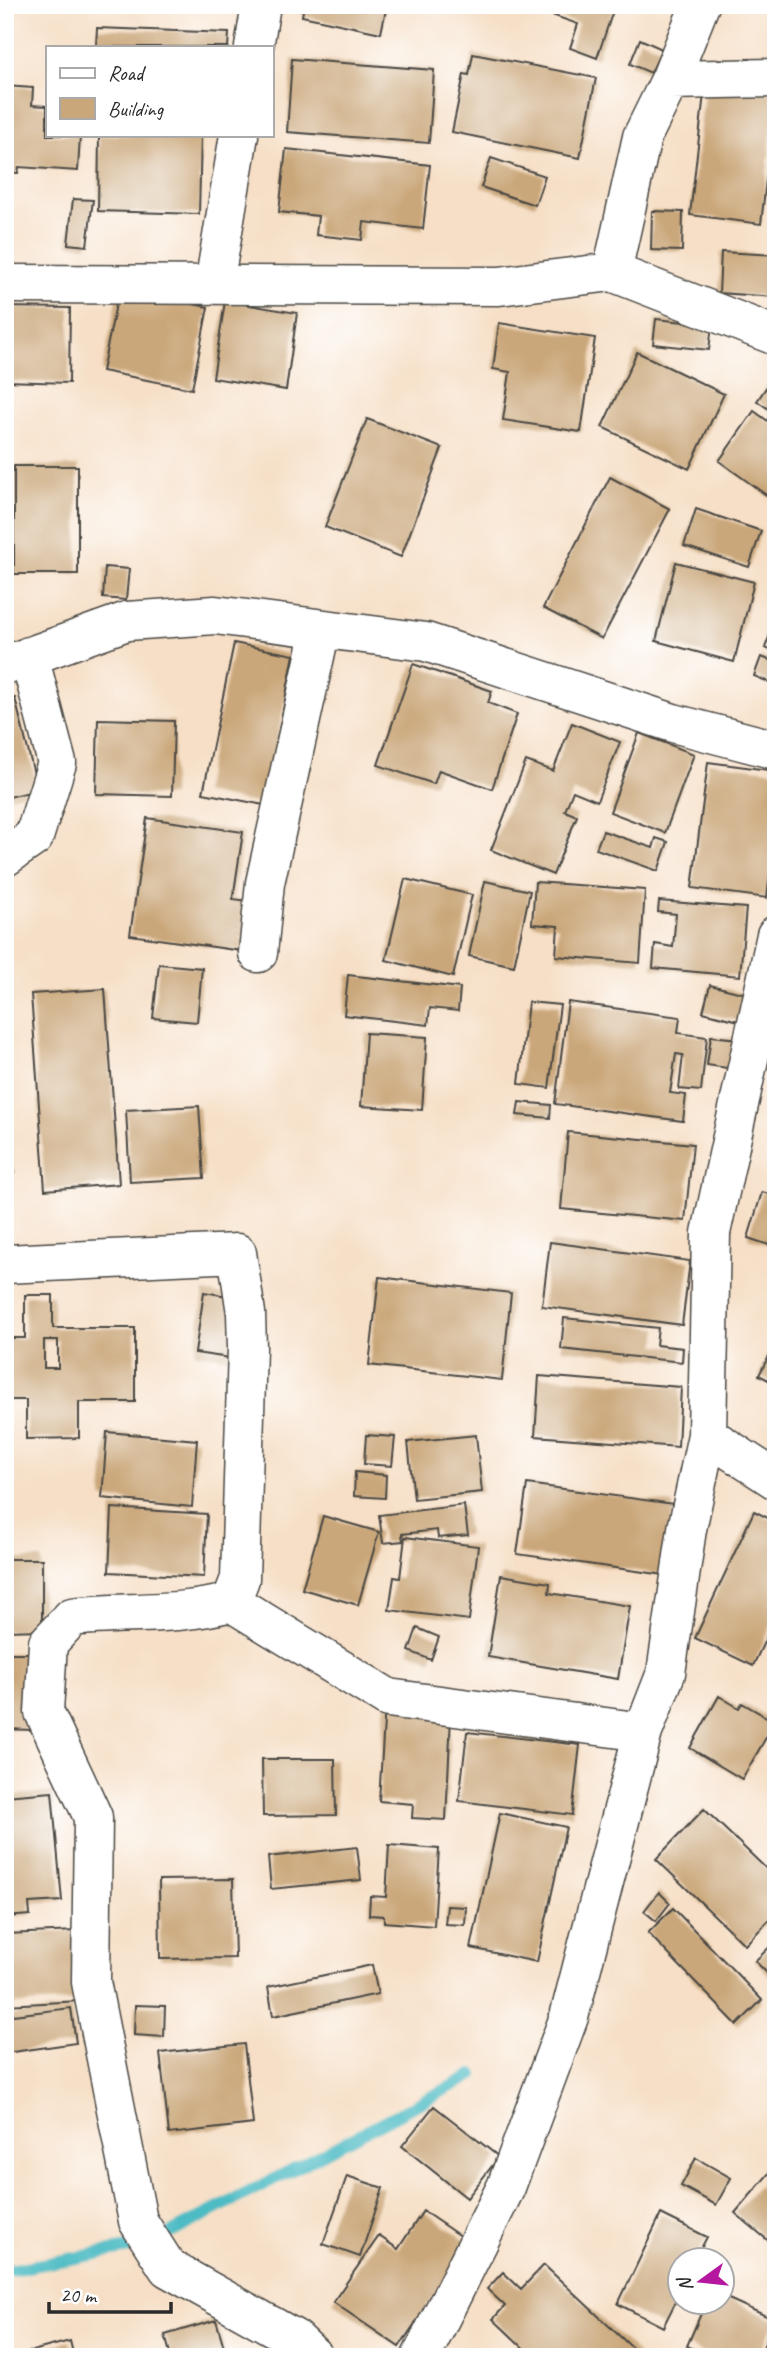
<svg xmlns="http://www.w3.org/2000/svg" width="781" height="2362" font-family="Caveat,sans-serif">
<rect width="100%" height="100%" fill="#fff"/>
<filter id="ink" filterUnits="userSpaceOnUse"><feTurbulence type="fractalNoise" baseFrequency=".0143" numOctaves="2"/><feDisplacementMap in="SourceGraphic" scale="14" xChannelSelector="R" yChannelSelector="G"/><feConvolveMatrix kernelMatrix="1 2 1 2 8 2 1 2 1" color-interpolation-filters="sRGB"/></filter>
<filter id="wash" filterUnits="userSpaceOnUse"><feTurbulence type="fractalNoise" baseFrequency=".00686" numOctaves="4" result="noise"/><feDisplacementMap in="SourceGraphic" scale="28" xChannelSelector="R" yChannelSelector="G"/><feGaussianBlur stdDeviation="1.57" result="paint"/><feColorMatrix in="noise" values="0 0 0 0 0 0 0 0 0 0 0 0 0 0 0 0 0 1.4 0 .05"/><feComposite in="paint" operator="in"/></filter>
<g filter="url(#wash)">
<rect width="100%" height="100%" fill="#f6dfc6"/>
<g fill="none" stroke-linecap="round" stroke-linejoin="round">
<path stroke="#4dbbc4" stroke-width="12" d="M5,2271L150,2244L473,2075"/>
</g>
<g id="blocks">
<path fill="#caa77a" fill-rule="evenodd" d="M304,5H387L381,33L302,16Z
M615,5L597,58L570,48L578,24L526,6Z
M97,28L229,33L228,47H96Z
M640,39L662,49L651,73L630,64Z
M473,54L596,78L580,158L452,132L464,74L469,75Z
M292,59L434,70L429,143L287,132Z
M705,85L776,94L761,224L690,215Z
M5,86L33,88L32,105L47,106V135H80L78,171L19,167L18,173L5,172Z
M99,135H201L199,214L98,211Z
M286,149L430,165L423,229L364,222L362,240L316,235L318,216L279,212Z
M491,158L545,176L535,205L481,187Z
M73,199L93,200L87,246L68,244Z
M652,211L683,212L682,251L651,250Z
M721,252L776,255L774,297L719,293Z
M119,290L208,307L192,389L102,371Z
M225,301L297,313L286,390L213,378Z
M5,307L70,308L69,383L5,381Z
M656,319L712,325L709,350L653,344Z
M499,323L595,338L581,432L503,420L510,372L493,369Z
M637,352L724,394L689,469L602,427Z
M776,373V414L757,401Z
M754,411L776,427V502L719,461Z
M367,419L442,448L401,557L325,527Z
M14,466H78V574H14Z
M610,477L670,509L602,639L543,608Z
M696,509L761,531L749,567L684,546Z
M676,562L754,582L734,662L656,641Z
M105,567L129,569L126,600L103,598Z
M776,618V652L765,648Z
M234,643L294,655L264,805L203,793Z
M761,657L776,662V685L754,676Z
M413,664L492,691L488,703L517,714L492,789L439,770L434,784L378,765Z
M15,698L38,790L5,798V700Z
M98,719L174,721L172,796L96,794Z
M572,723L620,742L597,801L573,791L565,811L577,816L553,875L491,850L526,761L553,771Z
M639,733L694,754L665,833L610,812Z
M708,762L776,771V825L767,898L692,888Z
M147,818L243,832L233,899L256,902L249,952L130,935Z
M603,831L653,848L656,838L668,842L658,871L596,849Z
M405,879L472,895L453,977L386,960Z
M485,881L530,891L514,966L469,956Z
M535,882L645,890L640,963L556,956L558,926L532,924Z
M659,901L746,908L740,976L653,968L655,944L673,947L676,914L658,912Z
M159,964L202,968L197,1022L153,1018Z
M348,975L460,988L458,1011L430,1008L428,1025L344,1015Z
M710,985L746,994L739,1021L703,1012Z
M105,989L119,1184L45,1190L31,994Z
M528,1002L560,1005L549,1088L519,1084Z
M568,1002L680,1017L678,1033L707,1037L701,1091L679,1089L683,1055L676,1054L670,1093L686,1095L683,1121L555,1104Z
M366,1033L427,1037L422,1110L361,1106Z
M711,1036L738,1039L734,1069L707,1065Z
M519,1102L551,1105L550,1118L517,1115Z
M199,1106L204,1178L130,1182L126,1110Z
M5,1124L14,1173L5,1174Z
M568,1132L693,1144L685,1221L561,1209Z
M762,1192L776,1196V1233L772,1246L748,1238Z
M550,1242L690,1261L682,1325L542,1306Z
M379,1277L511,1293L502,1380L369,1365Z
M204,1292L239,1298L230,1358L195,1353Z
M25,1295H53V1328H135V1402H79V1438L26,1439V1400H5V1338H25ZM44,1340H58V1368H44Z
M776,1317V1332L770,1329Z
M564,1318L658,1328L656,1345L683,1348L682,1362L561,1349Z
M776,1342V1384L759,1375Z
M539,1376L681,1387L678,1447L535,1436Z
M107,1432L197,1440L192,1507L102,1498Z
M366,1435L395,1437L392,1466L364,1464Z
M476,1435L482,1492L414,1499L408,1442Z
M355,1472L386,1475L385,1498L354,1496Z
M527,1484L674,1504L665,1575L517,1554Z
M464,1505L468,1535L438,1538L437,1530L402,1534L403,1541L383,1543L379,1515Z
M112,1508L207,1514L204,1577L109,1572Z
M754,1511L776,1522V1616L753,1666L695,1638Z
M323,1516L379,1532L358,1605L302,1589Z
M405,1537L478,1546L469,1620L389,1610L394,1577L400,1578Z
M5,1559H42V1630L5,1631Z
M501,1575L550,1583L549,1593L630,1606L618,1679L488,1657Z
M417,1628L439,1637L431,1660L409,1651Z
M5,1653H33L32,1730L5,1729Z
M719,1696L739,1708L742,1703L775,1722L742,1779L690,1748Z
M385,1704L451,1716L446,1820L412,1818L413,1804L379,1801Z
M467,1732L580,1745L572,1815L459,1801Z
M262,1759H335L336,1815L263,1816Z
M52,1792L62,1901L29,1903L30,1915L5,1917V1796Z
M704,1809L776,1878V1913L745,1945L656,1859Z
M500,1813L566,1827L537,1962L471,1948Z
M389,1845L439,1849L434,1926L384,1922V1916L369,1915L370,1896L386,1897Z
M357,1847L361,1880L271,1889L268,1857Z
M233,1879L235,1958L160,1959L159,1880Z
M659,1892L670,1903L656,1921L644,1911Z
M447,1906L466,1907L465,1925L445,1924Z
M673,1908L762,2000L737,2025L648,1933Z
M77,1931L81,2001L5,2005V1934Z
M776,1941V1982L755,1961Z
M372,1965L378,1994L273,2016L268,1987Z
M135,2005L165,2006L164,2037L134,2035Z
M71,2008L76,2043L5,2053V2016Z
M244,2044L253,2124L169,2134L160,2053Z
M434,2106L499,2157L467,2198L402,2146Z
M696,2158L731,2178L716,2205L681,2186Z
M776,2165V2247L735,2213Z
M347,2176L383,2188L360,2257L323,2244Z
M423,2211L470,2243L399,2347L333,2302L379,2236L398,2249Z
M661,2214L707,2237L695,2260H680V2293L663,2327L618,2304Z
M544,2265L642,2357H533L493,2319L505,2306L487,2289L503,2272L521,2289Z
M722,2296L775,2320L759,2357H711L687,2346L706,2302H722Z
M216,2320L227,2357H171L165,2335Z
M70,2341L74,2357H13V2356Z"/>
</g>
</g>
<g filter="url(#ink)">
<use href="#blocks" fill-opacity="0" stroke="#494642" stroke-width="2"/>
<g fill="none" stroke-linecap="round" stroke-linejoin="round">
<defs>
<path id="minor" d="M254,47L261,5
M670,80L776,78
M612,272L642,137L670,80L700,5
M5,284L499,286L612,272L776,336
M214,285L239,135
M5,665L127,621L215,615L426,642L673,723L776,750
M5,857L34,837L57,763L29,656
M258,953L265,883L321,629
M5,1264L237,1253L246,1313L247,1348L240,1579L231,1602
M707,1435L776,1480
M314,2357L295,2339L168,2268L138,2221L91,1982L93,1817L44,1712L48,1643L72,1617C125,1611 180,1616 231,1602L388,1698L643,1732
M421,2357L506,2187L569,2017L643,1732L666,1673L687,1529L707,1435L711,1233L776,935"/>
</defs>
<use href="#minor" stroke="#494642" stroke-width="41"/>
<use href="#minor" stroke="#fff" stroke-width="38"/>
</g>
</g>
<rect width="781" height="2362" fill="none" stroke="#fff" stroke-width="28"/>
<rect x="46" y="46" width="228" height="91" fill="#ffffff" stroke="#aaaaaa" stroke-width="2"/>
<rect x="60" y="68" width="35" height="10" fill="#ffffff" stroke="#aaaaaa" stroke-width="2"/>
<text x="108" y="80" font-size="21" fill="#2b2b2b">Road</text>
<rect x="60" y="98" width="35" height="21" fill="#caa77a" stroke="#aaaaaa" stroke-width="2"/>
<text x="108" y="116" font-size="21" fill="#2b2b2b">Building</text>
<g transform="translate(701 2281) rotate(255)"><circle r="33" fill="#ffffff" stroke="#aaaaaa" stroke-width="2"/>
<path d="M0-5L12 26L0 18L-12 26Z" fill="#b5179e"/>
<text y="-10" font-size="19" font-weight="bold" text-anchor="middle" fill="#2b2b2b">N</text>
</g>
<path d="M49 2302v10h122v-10" fill="none" stroke="#2b2b2b" stroke-width="3.5"/>
<text x="60" y="2302" font-size="21" fill="#2b2b2b" stroke="#ffffff" stroke-width="5" paint-order="stroke">20 m</text>
</svg>
